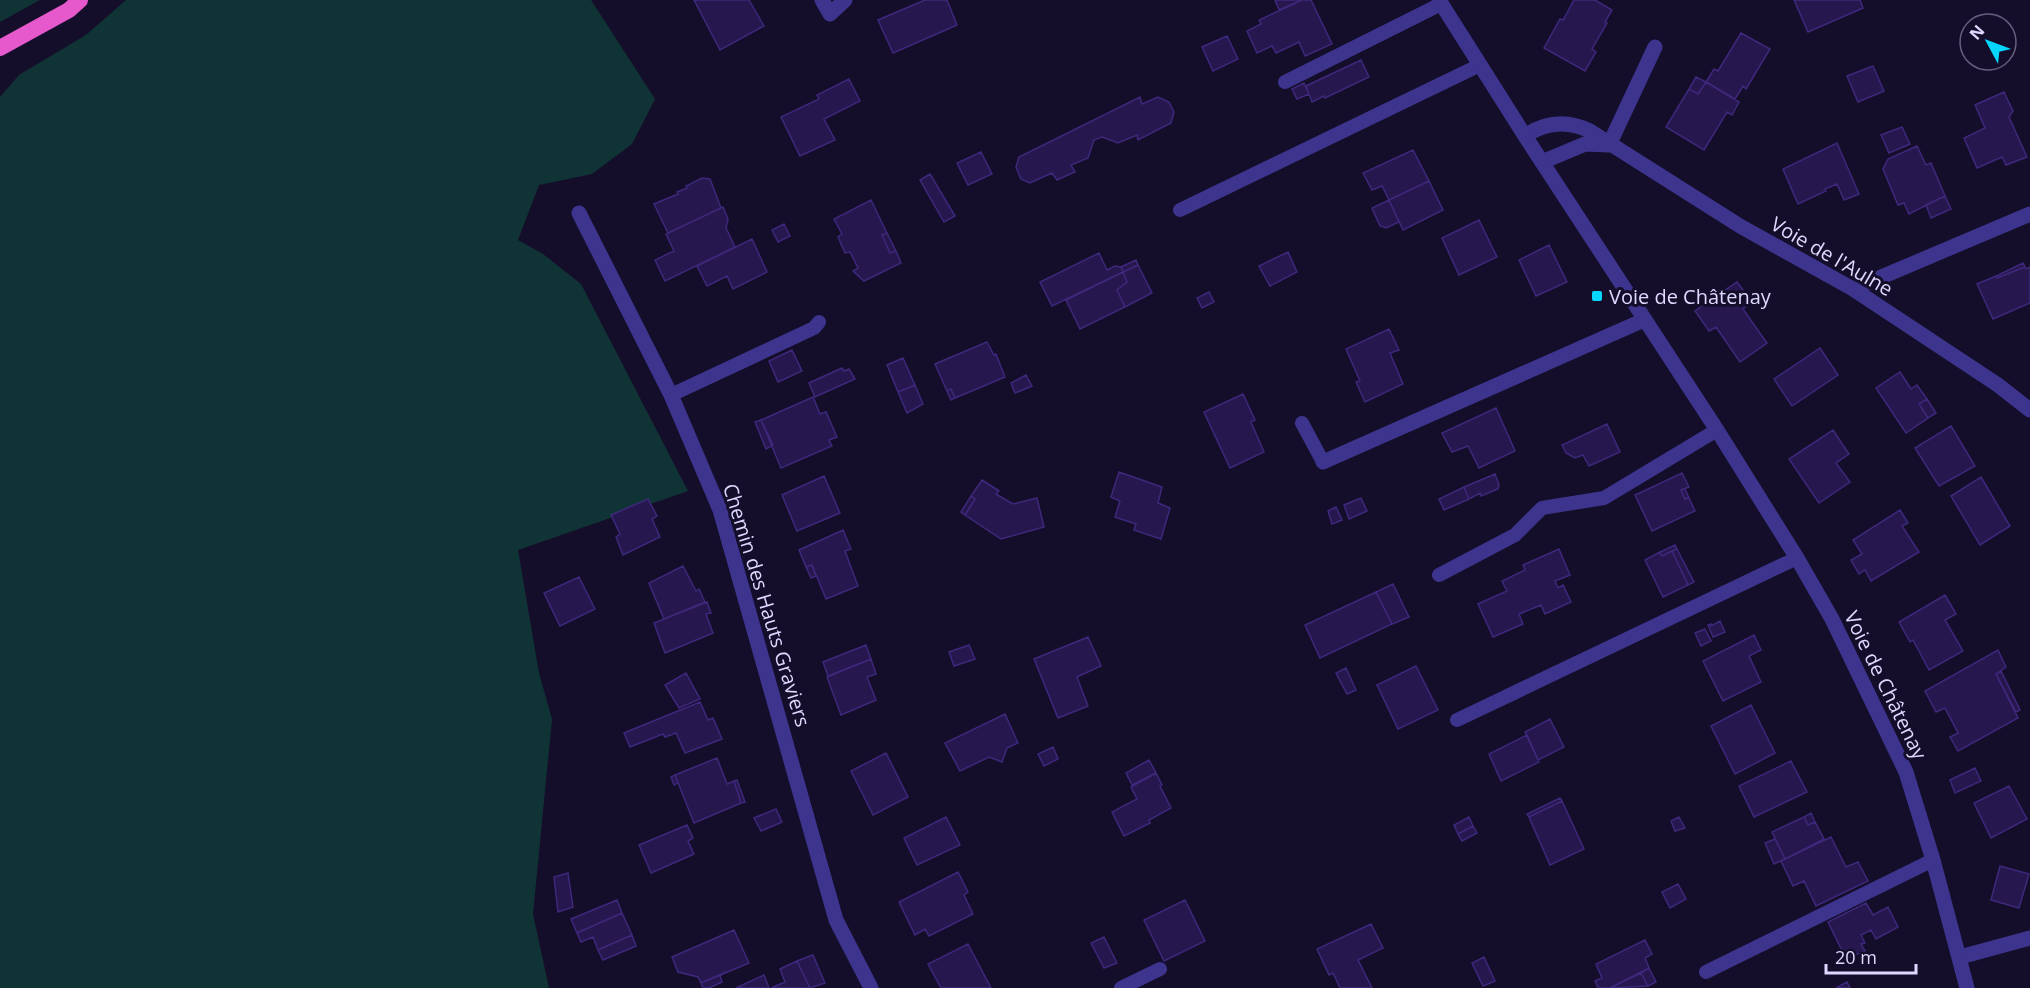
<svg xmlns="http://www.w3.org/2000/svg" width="2030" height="988" font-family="'Open Sans',sans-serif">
<rect width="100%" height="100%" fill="#150e2b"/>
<path fill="#103435" d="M0,0H40L0,22Z
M126,0H591L655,99L632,144L592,174L539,185L518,240L543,254L581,284L688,491L518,550L539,673L552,719L533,914L549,988H0V97L19,75L86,35Z"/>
<path fill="#26184e" stroke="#3e287c" stroke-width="1.5" d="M694,0H749L764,26L720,50Z
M925,0H947L957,25L893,53L878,20Z
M1275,0H1302L1279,10Z
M1302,0H1311L1332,44L1305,56L1299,42L1276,53L1272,46L1257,53L1247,31L1261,24L1259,20Z
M1574,0H1595L1612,10L1605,22L1607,23L1592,49L1596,52L1585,71L1544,48L1560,19L1563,20Z
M1794,0H1860L1863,8L1808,32Z
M1741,33L1770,49L1746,89L1743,86L1735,99L1706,82L1714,69L1718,71Z
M1227,36L1238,59L1213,71L1202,47Z
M1361,60L1369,77L1325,98L1324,96L1312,102L1306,86Z
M1873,66L1884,91L1858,102L1847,76Z
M1696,77L1706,82L1698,94L1689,89Z
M849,79L860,101L824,119L835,140L800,156L781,117L819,99L817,95Z
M1706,82L1739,102L1732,115L1727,112L1704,150L1666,127L1689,89L1698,94Z
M1304,83L1309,94L1297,99L1292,89Z
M2004,92L2013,111L2009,117L2027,157L2006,165L2002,157L1977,168L1964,138L1985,128L1975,105Z
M1140,97L1142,104L1158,97L1169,102L1174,112L1171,123L1138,140L1137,135L1118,143L1102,137L1094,140L1088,158L1071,165L1075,172L1057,180L1052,173L1030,183L1021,179L1016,167L1019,157Z
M1902,127L1910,144L1889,153L1881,135Z
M1837,143L1859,194L1844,200L1837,184L1825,189L1826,191L1798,204L1783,169Z
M1917,146L1926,165L1931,163L1945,196L1909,214L1904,203L1898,205L1883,169L1888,159Z
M1413,150L1429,181L1389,200L1382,186L1372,190L1363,173Z
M981,152L992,174L968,185L957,163Z
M930,174L955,216L944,222L920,180Z
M702,178L710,179L721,208L668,233L654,204L678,194L677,192L687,188L686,186Z
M1429,181L1443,210L1403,230L1389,200Z
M1945,196L1951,209L1931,218L1926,205Z
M871,200L887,233L882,235L890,253L896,251L901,263L864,281L853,271L858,268L850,252L845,253L838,237L842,234L834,219Z
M1389,200L1399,222L1386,228L1380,226L1372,208Z
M723,207L728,219L726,228L735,247L665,281L655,260L674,251L666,234Z
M1479,220L1497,257L1459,275L1442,238Z
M784,224L790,236L778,242L772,230Z
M887,233L896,251L890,253L882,235Z
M752,239L767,272L733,289L727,276L707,286L697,266Z
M1549,245L1567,282L1536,296L1519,260Z
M1288,252L1297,272L1270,286L1259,266Z
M1099,253L1107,270L1115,266L1121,267L1123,272L1052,306L1040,282Z
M1136,260L1138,265L1123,272L1121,267Z
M2023,263L2025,267L1997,278L1996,276Z
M1138,265L1152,293L1125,307L1117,290L1127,282L1123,272Z
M2025,267L2026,269L2030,267V303L1993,319L1977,284L1996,276L1997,278Z
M1123,272L1127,282L1117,290L1125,307L1080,329L1066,300Z
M1737,282L1752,302L1743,309L1767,343L1740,362L1716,327L1709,331L1695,311Z
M1209,292L1214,302L1202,308L1197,298Z
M1389,329L1399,350L1390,353L1403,384L1365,402L1356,382L1360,381L1346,349Z
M987,342L994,355L996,354L1005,377L955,398L951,389L947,391L935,364Z
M1820,348L1838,375L1792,406L1774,379Z
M792,350L802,371L778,382L769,361Z
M903,358L915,385L898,392L887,365Z
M842,368L844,371L849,369L855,379L815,397L809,383Z
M1900,372L1911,389L1917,385L1927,399L1919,404L1928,418L1906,433L1876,388Z
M1026,375L1032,386L1015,393L1011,383Z
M915,385L923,404L907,413L898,392Z
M951,389L955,398L951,400L947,391Z
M1243,394L1255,420L1251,422L1264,452L1230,468L1204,412Z
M813,397L820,414L826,412L837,437L829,440L832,446L781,468L761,420Z
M1927,399L1936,413L1928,418L1919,404Z
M1496,408L1515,451L1479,468L1468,446L1452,452L1442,433Z
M761,420L773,445L766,449L755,422Z
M1607,424L1620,452L1589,466L1583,455L1575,458L1566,453L1562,445Z
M1951,426L1975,466L1939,486L1915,448Z
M1833,430L1849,454L1836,463L1850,482L1819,503L1789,459Z
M1119,472L1162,487L1158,503L1170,508L1161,539L1134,530L1136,524L1115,517L1120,501L1111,497Z
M1682,473L1689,487L1681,490L1685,499L1689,498L1695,511L1652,531L1635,495Z
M1495,474L1499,485L1498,489L1481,496L1480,493L1469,499L1464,487Z
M824,476L840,513L797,531L782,495Z
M1981,477L2010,526L1980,545L1951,496Z
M982,480L999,491L996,494L1013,504L1037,498L1044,527L1001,539L965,515L975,499L971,496Z
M1464,487L1469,499L1444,510L1439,499Z
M1685,489L1689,498L1685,499L1681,490Z
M971,496L975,499L965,515L961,512Z
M1361,498L1367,511L1349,519L1344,505Z
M648,499L657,516L652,519L660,537L623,555L616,537L620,534L611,515Z
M1336,507L1342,520L1332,524L1328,511Z
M1900,510L1908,523L1902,526L1919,552L1871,581L1865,570L1859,574L1851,560L1862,554L1853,540Z
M843,530L851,549L845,551L858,586L826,599L812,565L806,567L799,550Z
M1675,545L1677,549L1662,556L1660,552Z
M1559,549L1570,575L1555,581L1558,588L1563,585L1571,602L1545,614L1541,605L1519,614L1523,624L1493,637L1478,604L1507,591L1502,581L1525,570L1523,565Z
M1677,549L1694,582L1688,585L1672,551Z
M1672,551L1688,585L1663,597L1645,560L1660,552L1662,556Z
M812,565L816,576L811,578L806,567Z
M683,566L696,591L699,589L705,602L664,619L649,583Z
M579,577L595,609L560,626L544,593Z
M1393,584L1409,617L1392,624L1376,592Z
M1376,592L1392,624L1320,658L1305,625Z
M1945,595L1956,614L1945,620L1963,651L1929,670L1913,640L1910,642L1899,622Z
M707,602L711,613L706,614L713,633L665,653L654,623Z
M1720,621L1725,632L1713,637L1708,625L1711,624V626Z
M1705,629L1711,641L1701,646L1695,633Z
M1754,635L1761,650L1749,656L1761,682L1723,701L1703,661Z
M1088,637L1101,666L1077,677L1088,706L1058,718L1034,659Z
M866,645L871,659L828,676L823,662Z
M969,645L975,659L954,666L949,652Z
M1998,650L2006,667L1996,674L2018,718L1958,751L1950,737L1958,733L1945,708L1936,712L1925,691Z
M871,659L876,674L867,677L876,700L841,715L827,677Z
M1416,666L1438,710L1398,729L1377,685Z
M1346,668L1356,690L1347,694L1336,673Z
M2001,671L2020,710L2016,712L1996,674Z
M686,673L700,699L679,708L665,685Z
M700,702L708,720L713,718L722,739L685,753L676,733L665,737L663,734L630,747L624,733Z
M1751,705L1775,753L1735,774L1711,726Z
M1005,714L1018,743L1007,748L1002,762L989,757L960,771L945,743Z
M1550,719L1564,747L1538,760L1525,732Z
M1527,735L1539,762L1501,781L1489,754Z
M1053,747L1058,759L1044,766L1038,754Z
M886,753L908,797L873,815L851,771Z
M717,758L727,784L734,781L741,803L694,823L675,775Z
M1149,760L1156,773L1132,785L1126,773Z
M1791,761L1807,792L1754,817L1739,786Z
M1975,768L1981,781L1955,793L1950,780Z
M1156,773L1162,785L1160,786L1171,808L1149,820L1150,823L1124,836L1112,812L1137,799L1131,787Z
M675,775L678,783L674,785L671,777Z
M737,780L745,802L741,803L734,781Z
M2009,786L2027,819L1991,838L1974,803Z
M1560,798L1562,801L1529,817L1527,814Z
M1562,801L1584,849L1550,865L1529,817Z
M776,809L782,822L761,831L754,818Z
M1811,813L1815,822L1808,825L1804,817Z
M946,817L960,845L917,865L904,838Z
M1469,817L1473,826L1458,834L1454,825Z
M1679,817L1685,828L1675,831L1671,821Z
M1804,817L1808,825L1815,822L1824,839L1785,859L1772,832Z
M687,825L693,838L688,841L694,854L651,873L639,845Z
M1473,826L1477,833L1462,841L1458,834Z
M1831,837L1846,867L1858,862L1868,881L1816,906L1804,881L1793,886L1781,861Z
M1775,839L1785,859L1774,864L1765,843Z
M2000,866L2029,874L2019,908L1991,900Z
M958,872L968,892L964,895L973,914L929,936L925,929L915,935L899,902Z
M568,873L573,907L558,912L554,877Z
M1678,884L1686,899L1670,908L1662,892Z
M617,900L622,913L577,933L571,919Z
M1185,900L1205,941L1164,961L1144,920Z
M1866,903L1873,915L1888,907L1898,927L1876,939L1871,930L1861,935L1865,943L1861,944L1865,951L1846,959L1828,922Z
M622,913L632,935L598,950L593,937L581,942L577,933Z
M1371,924L1383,948L1358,960L1372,988H1340L1333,973L1329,975L1317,949Z
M734,930L749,963L701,983L698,977L678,972L672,957Z
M632,935L636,946L603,960L598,950Z
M1104,937L1117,963L1104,968L1091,943Z
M1645,940L1652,954L1645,958L1649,968L1610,988H1598L1595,981L1602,978L1596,964Z
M968,944L991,988H941L928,964Z
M813,955L825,983L810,988L797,961Z
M1484,957L1495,981L1483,986L1472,963Z
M797,961L810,988H771L785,982L780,969Z
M1649,968L1656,982L1648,986L1641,973Z
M726,972L720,976L722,982L709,988H703L701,983Z
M1641,973L1648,986L1610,988Z
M764,975L769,988H736Z
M1847,982L1850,988H1836Z"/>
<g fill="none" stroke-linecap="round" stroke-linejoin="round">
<path stroke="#3d348e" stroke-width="14" d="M1285,82L1441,4
M1180,210L1480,65
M671,395L814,328L819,322
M1302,423L1323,462
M1439,575L1515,535L1542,508L1604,498L1717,430
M1457,720L1797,558
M1706,972L1933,860
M1121,988L1160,969"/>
<path stroke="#3d348e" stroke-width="15" d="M822,0L830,14L845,0
M1525,136C1545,122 1567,120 1590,131L1740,226L1853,289L1998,385L2030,410
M1609,145L1655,47
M1542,162L1585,144L1609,145
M579,213L671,395L720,510L836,920L871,988
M1853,289L2030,214
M1323,462L1644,320
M1960,957L2030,938"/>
<path stroke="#3d348e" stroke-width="15" d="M1439,0L1525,136L1717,430L1797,558L1832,619L1906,772L1933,860L1967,988"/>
<path stroke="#e659cc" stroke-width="16" d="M0,48L69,10L80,0"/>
</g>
<rect fill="#04d6ff" stroke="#150e2b" stroke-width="2" x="1591" y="290" width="12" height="12" rx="3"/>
<g text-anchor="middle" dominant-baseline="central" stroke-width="6" stroke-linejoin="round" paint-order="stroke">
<g font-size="20" fill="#dfd8ff" stroke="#150e2b">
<text transform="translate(1832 256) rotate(30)">Voie de l'Aulne</text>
<text transform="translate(767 605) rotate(73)">Chemin des Hauts Graviers</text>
<text transform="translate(1886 685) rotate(64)">Voie de Châtenay</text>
</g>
<g font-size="20" fill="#dfd8ff" stroke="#150e2b" text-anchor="start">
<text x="1609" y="296">Voie de Châtenay</text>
</g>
</g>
<g transform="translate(1988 42) rotate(311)"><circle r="28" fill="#150e2b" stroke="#665f80" stroke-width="1.5"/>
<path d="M0-4.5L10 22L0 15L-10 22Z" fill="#04d6ff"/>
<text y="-9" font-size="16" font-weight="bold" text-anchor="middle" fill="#dfd8ff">N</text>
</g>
<path d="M1826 964v9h90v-9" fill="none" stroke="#dfd8ff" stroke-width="3"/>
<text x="1835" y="964" font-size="18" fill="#dfd8ff" stroke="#150e2b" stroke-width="4.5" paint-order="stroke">20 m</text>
</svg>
